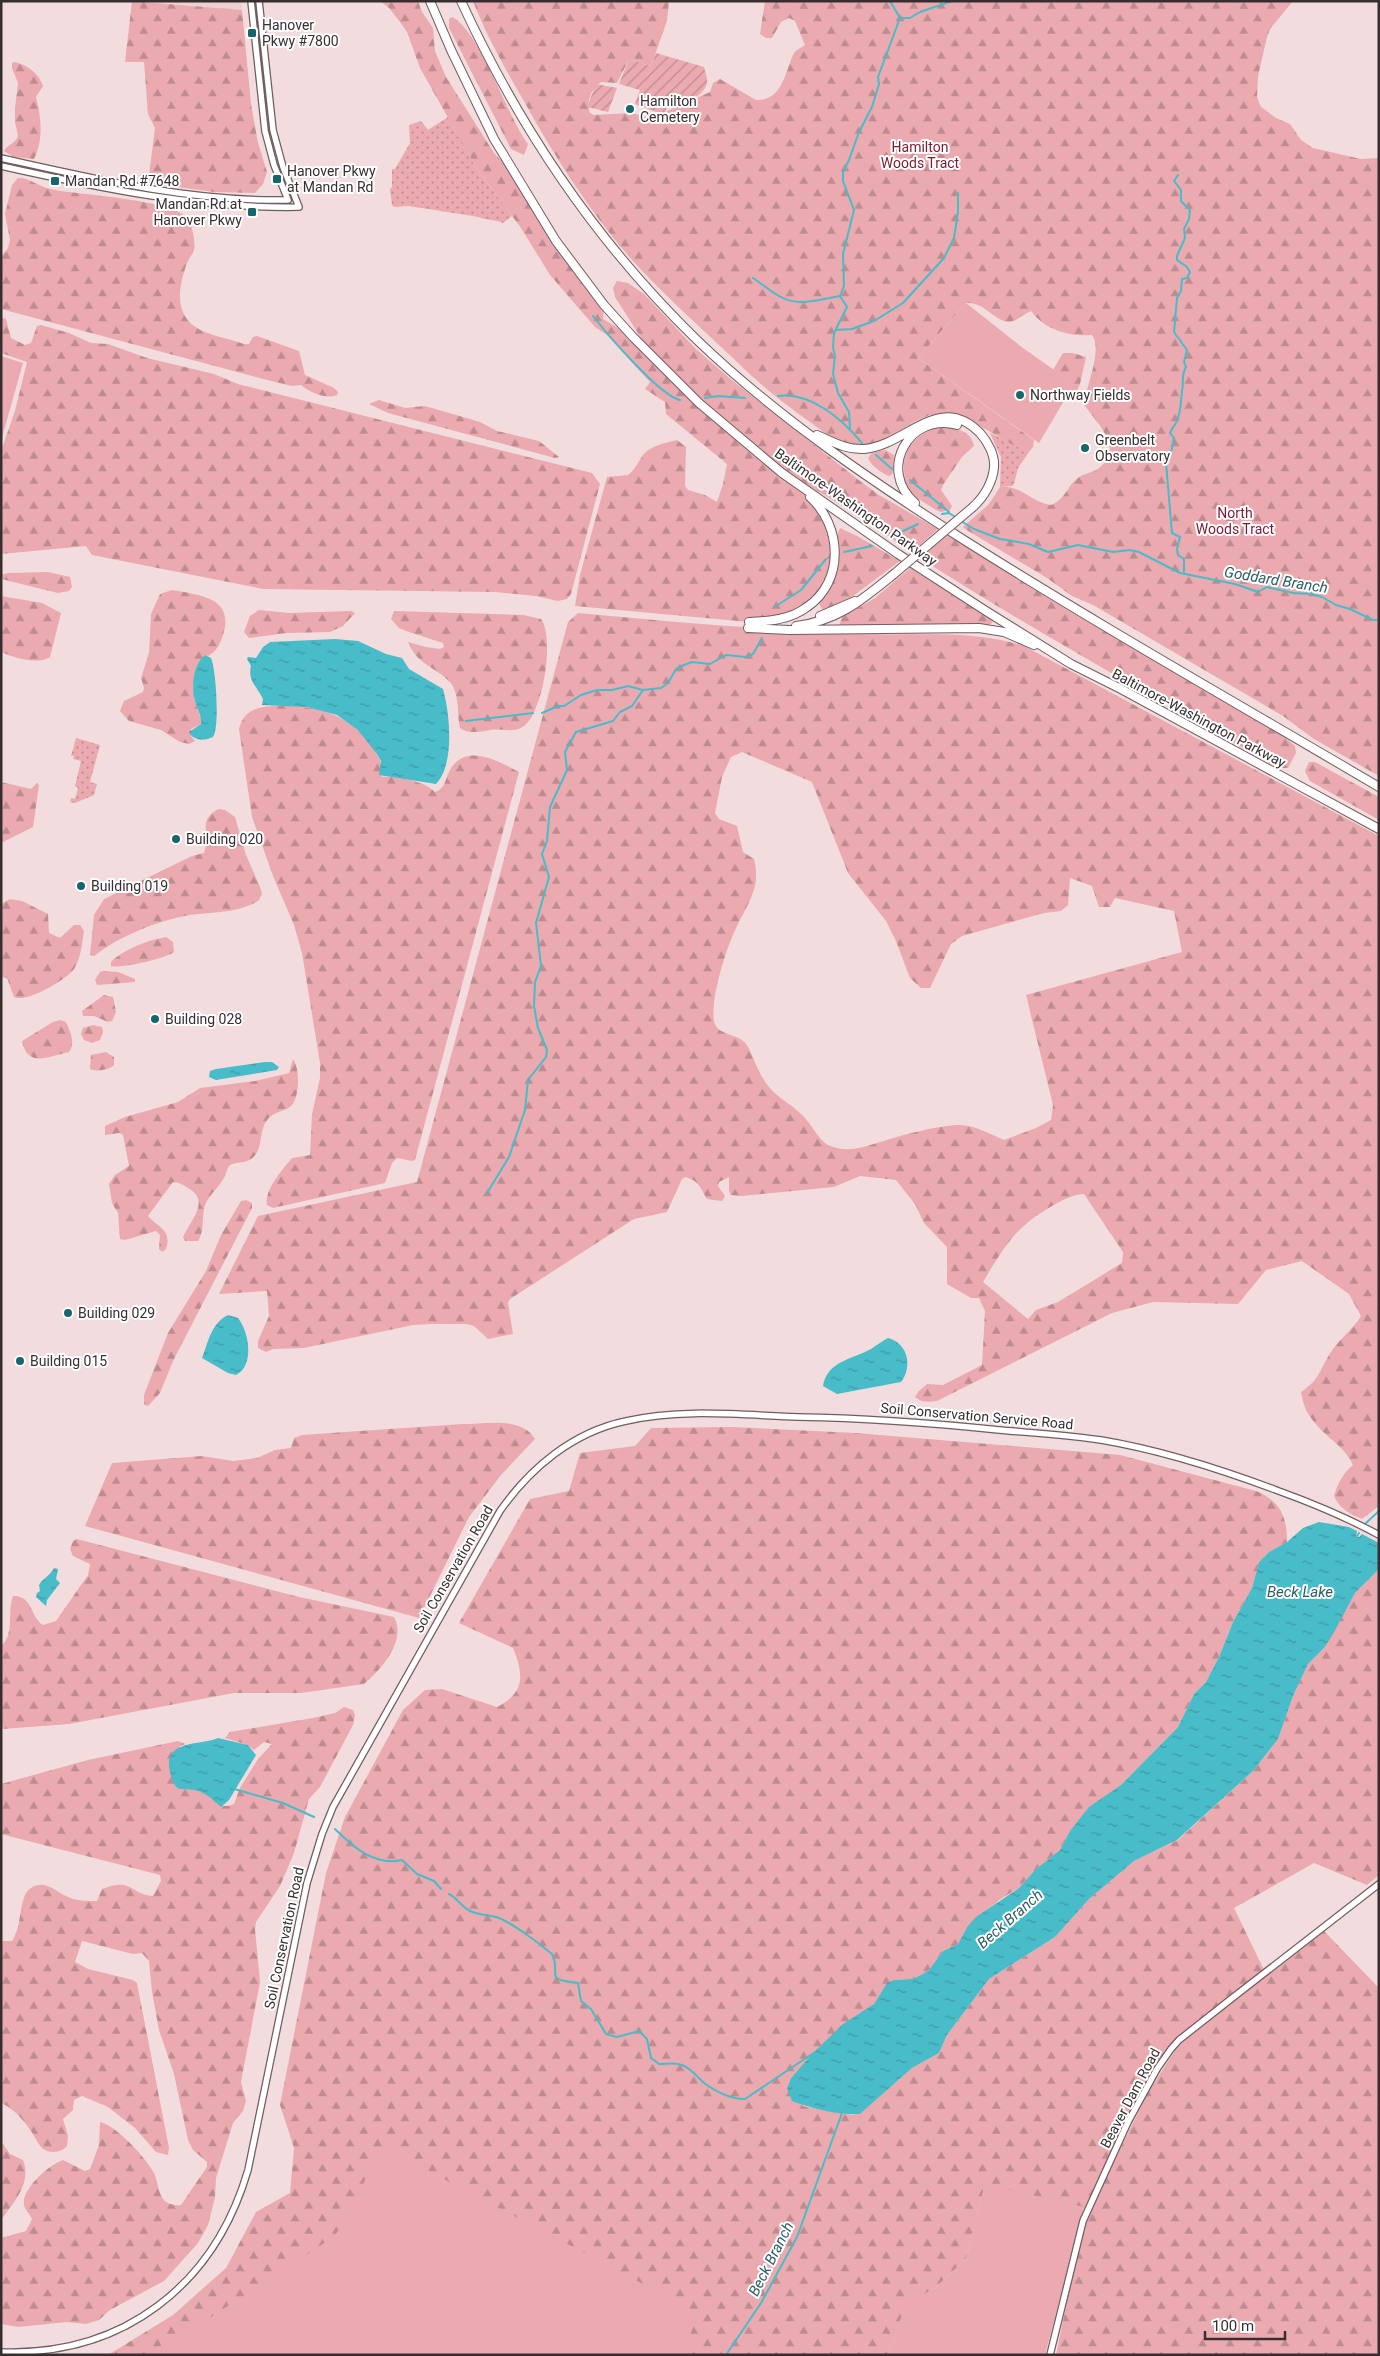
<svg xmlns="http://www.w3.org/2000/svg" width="1380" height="2356" font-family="Roboto,sans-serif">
<defs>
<pattern id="grass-dots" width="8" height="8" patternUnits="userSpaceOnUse" patternTransform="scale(1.25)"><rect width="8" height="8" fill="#eaaab0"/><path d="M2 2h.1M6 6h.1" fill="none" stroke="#be8b90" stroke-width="1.8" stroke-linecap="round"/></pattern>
<pattern id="forest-firs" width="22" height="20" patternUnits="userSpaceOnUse" patternTransform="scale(1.25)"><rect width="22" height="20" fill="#eaaab0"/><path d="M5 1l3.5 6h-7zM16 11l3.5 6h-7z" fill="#be8b90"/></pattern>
<pattern id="garden-furrows" width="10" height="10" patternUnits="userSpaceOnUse" patternTransform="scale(1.25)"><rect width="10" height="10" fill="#eaaab0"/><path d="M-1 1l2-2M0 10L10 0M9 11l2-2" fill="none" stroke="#be8b90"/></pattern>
<pattern id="water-ripples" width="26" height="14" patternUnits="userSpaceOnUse" patternTransform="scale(1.25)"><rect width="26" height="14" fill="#48bcc9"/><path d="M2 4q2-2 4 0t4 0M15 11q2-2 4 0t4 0" fill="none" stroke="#3d99a4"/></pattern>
</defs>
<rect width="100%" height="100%" fill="#f3dcdd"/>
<path fill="#eecfd1" d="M145,1H241L242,10Z"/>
<path fill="url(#grass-dots)" d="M448,117L477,169L512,216L503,223C495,219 487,221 479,217L409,206L394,207L392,205L390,189L392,187V169H395L410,143L409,125L421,121L428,130Z
M990,433L1029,452L1018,468L1014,484L1012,486L1000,487L1001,457Z
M76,738L100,745L90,782L97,784L94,795L75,803L70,802L71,798L75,799L78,788L75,786L81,761L73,759L74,756H71Z"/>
<path fill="url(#forest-firs)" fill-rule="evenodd" d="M132,1L242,10L251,104L258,143L267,172L263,184L255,193L214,192L148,183L155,128L148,114L144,62H125Z
M380,1H418L422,12L433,28L435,51L446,77L494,153L513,173L604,305L603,319L633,337L655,360L615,297L613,288L617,281L628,283L644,294L696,349L733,381L860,481L879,495L938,529L912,552C869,525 830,494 784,474L812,499L835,541L840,528L857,536L900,561L849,599L824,611L820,606L818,598L802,610L749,622L575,606L580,575L607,477L628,475C635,470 638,462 643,455C652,445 665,443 677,440L686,447L685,486L688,490L705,495L717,502L723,484L727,464L666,414L665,402L645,389L650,382L607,335L595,327L550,275L521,228L477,169L420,68L407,32L400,22L389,8Z
M473,1H669L667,21L651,66L629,59L617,83L601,82C591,90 586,100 590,113L594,115L631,113L660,120L667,111L710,92L713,83L720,79L756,100C782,101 785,73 793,55C795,50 801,48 805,45L795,21L789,18L781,22L772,38H766L760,34L765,1H1293L1270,29L1267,37L1258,76L1257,97L1261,107L1276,118L1290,124L1301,140L1313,148L1361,159L1379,158V776L1314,739L1283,716L1093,605L1072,596L1047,578L965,529L963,527L989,504L1000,487C1020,484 1032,503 1051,505C1067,498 1066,487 1078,478C1084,473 1093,473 1099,468C1126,447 1095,422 1084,404C1086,387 1103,349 1092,335C1070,337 1045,330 1031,311C1024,314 1019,319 1013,321C997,326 986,301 966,303L918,358L1034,440L1033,447L1029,452C1000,442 973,415 943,414C907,412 887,457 844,443C831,439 821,430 810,422C783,403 758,383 734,359C700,327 664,295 632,260C590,212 556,159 525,103C506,70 487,37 473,1Z
M452,17C481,32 506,115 528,144L524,155L511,149L449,28V19Z
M15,62C28,65 39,74 43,86L36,97C41,117 44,139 34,159L14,157L4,151C7,145 16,143 18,136L15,122V108L18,83L12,68V63Z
M18,178C30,178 38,186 50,189C75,195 177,199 189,220C192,225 196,245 194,250C193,254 189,258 187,263C180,283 173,310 194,326C208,336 228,338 244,344H249L253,337L257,336L299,351L305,375L334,388L338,392L337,395C326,400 309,392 301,385L292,386L267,380L1,309V257L8,248L10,240L5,214L12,185Z
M1,317L6,319L11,338L25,345L31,343L37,326L41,325L69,333L91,343L108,344L147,358L214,374L238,384L592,473L600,484L571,594L567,599L558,601L536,596L494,592L263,589L92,555L86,546L1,554V451L15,411L27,362L1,353Z
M1063,353H1073L1086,357L1080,384L1075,395L1068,393L1074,384L1053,370Z
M379,400L405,408L424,406L432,408L480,422L497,431L539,441L559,457L555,458L388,413L369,404Z
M939,427C953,428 971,429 974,446L962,457L943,485L941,490L952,506L950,510L941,512L936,510L909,493C897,461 906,437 939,427Z
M885,450L894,455L893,473L890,476C883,475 871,465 868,458L872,453Z
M947,535L1283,736L1295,746L1296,753L1288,768H1278C1158,699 1037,633 920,558Z
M910,568L993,621L991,624L979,627L839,626L842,617L875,598Z
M48,572L70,577L72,587L69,591L58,593L1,579V575L8,573Z
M172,590C199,595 235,597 223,635C220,644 217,651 208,656L205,655L194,698L201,719V724L191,729V736L195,741L189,744L180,742L161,730L129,721L120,711L124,701L143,692L144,688L141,678L149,653L151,614L160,594Z
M1,596L42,603L61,613L50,657C38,665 14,658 1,652Z
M259,610L289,613L351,611L355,613L343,626L330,632L287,633L249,638L244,632L250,616Z
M394,611L523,615L541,619C555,638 543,712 524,726C512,734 502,728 490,730C480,732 468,734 460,728C457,714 460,694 450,682C435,666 418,666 408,642L426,647L440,649L444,647L443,643L406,631L399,628L391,619Z
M578,613C673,622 767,630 862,634C916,636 972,629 1024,646L1379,836V1506L1362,1519C1350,1514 1340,1509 1334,1496C1338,1483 1343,1473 1353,1465C1344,1445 1323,1436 1311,1418C1305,1410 1303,1402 1301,1392C1322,1378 1320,1367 1333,1349C1342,1337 1353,1329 1361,1316L1349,1294L1302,1261L1266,1270L1238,1304L1153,1302L1112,1313L937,1401C928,1402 922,1403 915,1397L918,1392L927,1384L943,1385L982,1365L985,1311L979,1298H971L947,1284V1247L924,1223L915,1204L896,1180L860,1176L834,1187L742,1196L731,1195L729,1191V1177L719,1182L718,1186L725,1196L722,1201L707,1199C700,1188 700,1181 685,1177L682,1179L667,1212L634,1219L510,1299L508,1303L513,1334L488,1339L474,1326L466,1324H430L413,1325L304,1348L273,1349L266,1352L258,1348V1341L269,1316L267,1291L219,1294L258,1216L417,1182L568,622ZM742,752L812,782L848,873L886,921L896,941L910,978L921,988H930L951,944L962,936L1044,913L1061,911L1068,905L1070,878L1092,886L1099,907H1110L1115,898L1174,911L1182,952L1026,995L1053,1105L1051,1120L1036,1128L1004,1140C990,1134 973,1124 957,1125C938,1126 905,1134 887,1140C867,1145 850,1155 828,1145C817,1139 811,1122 801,1114C791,1104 778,1098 769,1087C759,1075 755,1061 748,1047C741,1032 718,1038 714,1021C710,998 727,946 737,926C749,901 761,888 754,859L743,852L737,826L719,819L715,813L722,777L731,757ZM1084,1194L1123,1252L1122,1263L1058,1302L1036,1310L1028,1319L983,1282C1004,1247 1015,1227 1052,1206C1063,1200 1071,1195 1084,1194Z
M288,705C327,708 361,720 379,758C383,765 379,770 382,777C395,775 427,782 435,792C444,789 445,782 448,774C463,741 496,760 519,772L415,1160L412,1161L397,1158L392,1163L385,1183L273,1208L267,1205C264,1190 283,1169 292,1158L310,1155L312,1114L320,1078V1063L302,953L294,925L273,876L252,817L239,729C245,704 267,707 288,705Z
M1309,762H1315L1379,797V820L1310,781L1305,771Z
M1,782L31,789L37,783L39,785L33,827L1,843Z
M219,809L225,810L235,817L246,855L260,887L262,894L259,900C241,913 212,912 190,915C157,921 121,935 94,956L90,955L94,915L104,899L192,856L204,853L207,842L211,840C211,834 207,834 206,829C204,820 211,812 219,809Z
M10,899L22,901L48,914L49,933L60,938L74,925H80L84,931C82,942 81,959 74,969C66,980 27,1003 14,997L7,978L1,977V904Z
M166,937L173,942L174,952C167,958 121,969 111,966V962C124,949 149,940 166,937Z
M104,971L118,972L135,979V982L97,985L95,980L100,972Z
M104,995L113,997L116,1012L112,1021L108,1022L94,1016H83L82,1011Z
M60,1020L66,1022C70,1032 76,1042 69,1052C49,1056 28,1069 22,1041L53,1022Z
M93,1025L102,1027L103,1032L100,1040L92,1043L84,1040L81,1034L83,1028Z
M106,1052L114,1057V1065C109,1070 97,1072 90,1069L91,1055Z
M293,1059C300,1068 300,1097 291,1106C284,1112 274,1111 268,1119C259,1129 263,1143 256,1154C248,1166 236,1160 229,1166C227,1169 226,1173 225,1176C220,1186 212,1192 207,1201C200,1213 206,1229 198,1241H185L183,1237C191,1219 211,1201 188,1188C183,1185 179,1182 173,1182L148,1216C159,1228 172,1230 166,1249L162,1252L159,1249L160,1235L156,1231L125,1240L120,1239L118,1213L112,1203L109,1184L115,1175L129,1166L123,1135L120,1133L105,1135V1126L125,1117L178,1102L200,1088L255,1081L285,1074L289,1073Z
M246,1200L252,1203V1208L173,1361L160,1393L148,1406L144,1404V1395L168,1333L206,1271L221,1235L241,1201Z
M463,1424C485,1424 522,1416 535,1439L501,1475L469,1517L419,1618L85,1526L112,1463L202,1456L233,1461L257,1458L275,1450L291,1448L294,1438L302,1435Z
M732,1427L856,1433L1120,1455L1256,1491C1280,1501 1287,1516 1287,1542L1269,1552L1259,1562L1252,1588L1233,1622L1219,1657L1206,1682L1194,1694L1178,1727L1121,1785L1070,1831L1060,1850L1036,1869L1019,1888L999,1900L967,1927L958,1944L943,1951L929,1970L921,1975L912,1979L894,1980L882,1991L874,2004L827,2040L791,2078L803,2106L851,2115L860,2114L912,2068L939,2053L947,2035L989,1979L1055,1937L1089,1899L1134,1861L1178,1840L1253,1771L1278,1739L1293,1696L1308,1664L1324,1648L1355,1593L1379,1569V1875L1367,1885L1314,1863L1234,1908L1265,1972L1179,2040L1157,2069L1088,2209L985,2185L966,2259L935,2288L906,2305L888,2355H108L173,2315L226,2268L256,2212L290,2193L294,2148L280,2105L326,1873L345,1817L403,1710L425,1690L442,1689L497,1707C525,1693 524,1675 513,1648L459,1623L530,1499L569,1491L580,1453L635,1446L651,1428Z
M77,1539L299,1597L394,1617C407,1640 382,1669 364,1684L301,1693H234L69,1724L3,1729L1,1726V1646C15,1634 7,1612 13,1596C33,1595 30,1617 43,1625L56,1621L88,1575L90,1564L73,1556L70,1549L73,1541Z
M344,1707L353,1710L355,1715L353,1725L320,1787L309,1799L294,1853L280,1886L256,1922L255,1929L260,1982L241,2082L246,2101L243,2111L233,2123L216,2178L215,2197L208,2225L198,2243L164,2281L110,2310L99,2320L86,2324L67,2322L18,2327L1,2324V2238L26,2231L32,2219C30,2214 25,2210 24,2205C21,2189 50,2164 63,2160L85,2171L90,2169L99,2145L100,2122C116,2125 146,2158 154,2173C158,2181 158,2192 163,2199C167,2204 175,2206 181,2205L207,2167V2162L193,2150L188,2140L174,2074L159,2030L152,1992L149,1961L142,1953L133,1954L82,1941L75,1962L88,1969L133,1980L137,1983L169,2148L168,2155L156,2152L135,2128L108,2107L82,2096L74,2100L73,2110L63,2119L68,2136L67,2146C61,2153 49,2154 42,2148C38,2144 36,2139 33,2134C26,2123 14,2108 1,2103V1941H12C23,1926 18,1896 31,1888C44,1879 55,1891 66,1896C76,1901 87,1901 97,1901L102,1889C134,1877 128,1894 153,1896L161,1881L160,1875L1,1834V1784L88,1760L178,1741L185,1744L180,1746L179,1789C184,1789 190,1788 195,1789C211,1792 217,1812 234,1804L240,1788L258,1759L272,1744L264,1742L254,1750L248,1745L225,1738L230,1732L313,1718L335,1713Z
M1323,1930L1379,1988V2355H1056L1076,2258L1084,2226L1092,2205L1149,2091L1174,2052L1184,2041Z
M1,2141L10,2154L23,2160C32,2183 14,2202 1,2220Z"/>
<path fill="url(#garden-furrows)" d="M656,53L704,67C705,72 708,79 707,83C704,97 680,107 668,104L664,115L635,104L640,90L619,84L629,59L651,66Z
M596,84L617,88L608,112L587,107Z"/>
<path fill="#eaaab0" d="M966,303L1023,348L1074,384L1039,443L918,358Z
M1,356L23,363L1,441Z
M383,2147L698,2313L683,2355H144L208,2319L335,2236Z
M985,2184L1084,2207L1045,2355H888L906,2304L935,2288L966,2259Z"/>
<path fill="url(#water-ripples)" d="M335,639L358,641L386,654L402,658L409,669L443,689C450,714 455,764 436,784L379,775L381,761L377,754L358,730L337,715L307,707L262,705L263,699C258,688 247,680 251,666L247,659L248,657L256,658L263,647L270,642Z
M205,655L211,658C216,669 220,727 213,737C205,741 193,741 189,732L201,724C202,716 197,709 195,701C191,688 193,664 205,655Z
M265,1062H272L279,1067L277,1070L216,1080L209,1077L210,1071L216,1069Z
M228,1315L238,1318C249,1332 255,1365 236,1375L228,1373L202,1358C208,1343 211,1323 228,1315Z
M888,1338C908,1343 913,1367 901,1382L837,1394L823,1386C827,1361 853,1359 871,1349C877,1345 882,1341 888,1338Z
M1319,1522L1349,1527L1357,1531L1356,1537H1359L1362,1534L1379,1543V1569L1355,1593L1333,1634L1324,1648L1308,1664L1293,1696L1278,1739L1253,1771L1177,1840L1134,1861L1089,1899L1055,1937L989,1979L947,2035L939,2053L912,2068L860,2114C843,2116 809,2108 792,2101L787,2089L791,2078L813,2053L843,2024L874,2004L887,1983L894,1980L912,1979L921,1975L929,1970L943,1951L958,1944L967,1927L976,1917L1019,1888L1036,1869L1060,1850L1070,1831L1089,1807L1121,1785L1178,1727L1194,1694L1206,1682L1219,1657L1233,1622L1252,1588L1259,1562L1269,1552L1287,1542L1303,1528Z
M54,1568L58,1569L56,1579L60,1583L47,1600L46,1606L36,1597L37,1593L40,1591L39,1585C43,1578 50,1576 54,1568Z
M218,1738L248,1745L256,1755L229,1800L221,1807C204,1792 201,1789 179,1789C172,1784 172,1779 170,1772C162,1739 200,1746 218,1738Z"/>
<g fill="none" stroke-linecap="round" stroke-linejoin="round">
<path stroke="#48bcc9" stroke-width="2" d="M900,18H910L920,12L952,1
M1178,175L1174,181L1181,190V201L1190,210L1189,219L1184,229L1185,238L1177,256V260L1187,267L1190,272L1187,278L1182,279L1181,291L1177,298L1174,332L1187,350L1184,362L1186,367C1181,375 1184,382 1182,391C1181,400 1181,414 1176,423C1173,427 1172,428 1170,433L1174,438L1170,457L1166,463L1172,533L1180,537L1177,549L1178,555L1184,559V572
M753,278C762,284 770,291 779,296C799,308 820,299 840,296
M593,316C607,334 660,396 680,400
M836,330L852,329L874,321L903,303L944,258L954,238L958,211V193
M778,396C811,392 842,419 862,443
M705,398L718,396L745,398
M850,428L849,412L838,393L833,374L835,356L833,347L834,333L847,307L840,296L844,286L843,254L854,210L843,181V172L849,160L859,132L872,107L879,84L878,77L900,18L890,1
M876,455L892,469
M910,480L949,512
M942,514L949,513L957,518
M961,521L974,529L1000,539L1029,544L1048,552L1078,545L1113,552L1130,550L1139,552L1180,573L1235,584L1258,592L1267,587L1293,593L1311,594L1322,597L1336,605L1350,609L1373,620H1379
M890,537L918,524
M844,552L872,546
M776,606L801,590L826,559
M542,713L558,706H564L581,695L597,690H612L628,686L643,690L661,688L668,683L676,669L684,665L692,662L710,664L726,655L746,657L753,654L762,638
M466,721L533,713
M487,1193L509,1157L525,1110L528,1080L546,1057L547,1050L538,1028L534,1006L535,982L541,966L536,923L549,877L542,854L547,841L550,807L567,770L565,752L576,732L613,721L620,712L632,706L643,690
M1366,1523L1379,1511
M1355,1539L1359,1533
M234,1789L283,1803L314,1817
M335,1829C354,1848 375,1866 402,1860L417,1874L434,1881L441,1889
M449,1894C457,1898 462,1907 470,1911C479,1915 487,1915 496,1917C510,1921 540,1944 552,1954C562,1975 542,1979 578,1983L581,2001L591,2009L606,2034L617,2037L639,2031L647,2039L651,2058L659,2064C667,2064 674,2062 682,2065C691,2068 697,2077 704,2083C715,2091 731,2099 745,2099L815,2052
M726,2355L761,2303L797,2237L842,2113"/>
<defs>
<path id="secondary" d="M1,158C95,179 191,202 288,200L274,165L265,131L251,1
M1,166C99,188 199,209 299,207L283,167L273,130L259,1
M1,2352C123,2356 214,2286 248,2170L307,1883L322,1834L333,1807L500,1511C530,1468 573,1432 626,1421C681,1408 742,1415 798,1417C865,1418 932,1423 999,1430C1033,1433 1067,1435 1101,1440C1161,1450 1220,1469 1276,1490C1312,1503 1346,1517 1379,1535
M1050,2355L1083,2221L1128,2122L1157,2069L1171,2049L1179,2040L1231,1999L1379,1884"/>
<path id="highway" d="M430,1L451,50L494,139L556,241L604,305L633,337L699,403L782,473L898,554L986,611L1071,664L1121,689L1379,829
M461,1C519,127 597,243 697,340C777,417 870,480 964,540C1100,626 1240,705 1379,787
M817,435C833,442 846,450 864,449C906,446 939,391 980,433C988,442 995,455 994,467C993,482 984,497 973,507
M915,503C877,470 909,412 957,425
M820,616L855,601
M749,622C769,621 790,620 807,607C845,581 842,526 810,497
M796,626C838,621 862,600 894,574
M748,628L789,630L979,628L1004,632L1034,645"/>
</defs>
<use href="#secondary" stroke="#705d5f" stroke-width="8"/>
<use href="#highway" stroke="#705d5f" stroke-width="10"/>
<use href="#secondary" stroke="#fff" stroke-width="5.5"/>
<use href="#highway" stroke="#fff" stroke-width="8"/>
<defs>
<path id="highway-bridge" d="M894,574L973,507"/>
</defs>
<use href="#highway-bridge" stroke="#705d5f" stroke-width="10" stroke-linecap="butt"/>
<use href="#highway-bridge" stroke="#fff" stroke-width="8"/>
</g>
<g fill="#18666d" stroke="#fff" stroke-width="2">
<rect x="247" y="28" width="10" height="10" rx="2.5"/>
<circle cx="630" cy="109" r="5"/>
<rect x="272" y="174" width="10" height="10" rx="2.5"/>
<rect x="50" y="176" width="10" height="10" rx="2.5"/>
<rect x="247" y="207" width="10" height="10" rx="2.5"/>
<circle cx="1020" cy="395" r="5"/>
<circle cx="1085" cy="448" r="5"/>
<circle cx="176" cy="839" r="5"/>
<circle cx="81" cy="886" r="5"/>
<circle cx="155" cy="1019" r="5"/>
<circle cx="68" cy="1313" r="5"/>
<circle cx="20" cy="1361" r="5"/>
</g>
<g text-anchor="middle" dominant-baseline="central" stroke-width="4" stroke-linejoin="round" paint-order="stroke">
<g font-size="14" fill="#372e2f" stroke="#fff" text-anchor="start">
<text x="262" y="25">Hanover<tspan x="262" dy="16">Pkwy #7800</tspan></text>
<text x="640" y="101">Hamilton<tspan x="640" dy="16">Cemetery</tspan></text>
<text x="287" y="171">Hanover Pkwy<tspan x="287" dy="16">at Mandan Rd</tspan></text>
<text x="65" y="181">Mandan Rd #7648</text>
<text x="242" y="204" text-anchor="end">Mandan Rd at<tspan x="242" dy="16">Hanover Pkwy</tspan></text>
<text x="1030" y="395">Northway Fields</text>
<text x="1095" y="440">Greenbelt<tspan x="1095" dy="16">Observatory</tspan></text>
<text x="186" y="839">Building 020</text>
<text x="91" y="886">Building 019</text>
<text x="165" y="1019">Building 028</text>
<text x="78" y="1313">Building 029</text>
<text x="30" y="1361">Building 015</text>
</g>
<g font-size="14" fill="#7d1930" stroke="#fff">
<text x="920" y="147">Hamilton<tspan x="920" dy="16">Woods Tract</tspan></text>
<text x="1235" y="513">North<tspan x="1235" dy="16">Woods Tract</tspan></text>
</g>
<g font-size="14" fill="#372e2f" stroke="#fff">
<text transform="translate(856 507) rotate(35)">Baltimore-Washington Parkway</text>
<text transform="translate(1199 718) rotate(28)">Baltimore-Washington Parkway</text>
<text transform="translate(977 1416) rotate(5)">Soil Conservation Service Road</text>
<text transform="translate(453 1569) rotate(-60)">Soil Conservation Road</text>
<text transform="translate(284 1938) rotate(-78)">Soil Conservation Road</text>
<text transform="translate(1130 2098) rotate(-62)">Beaver Dam Road</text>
</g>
<g font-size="15" font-style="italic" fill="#2d5e63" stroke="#fff">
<text transform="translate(1276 580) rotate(9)">Goddard Branch</text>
<text x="1300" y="1592">Beck Lake</text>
<text transform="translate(1010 1919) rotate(-41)">Beck Branch</text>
<text transform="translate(771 2259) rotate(-63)">Beck Branch</text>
</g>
</g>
<rect width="1380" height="2356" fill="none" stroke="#372e2f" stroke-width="5"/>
<path d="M1205 2331v8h80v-8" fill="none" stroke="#372e2f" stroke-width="2.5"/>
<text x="1212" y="2331" font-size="15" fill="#372e2f" stroke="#ffffff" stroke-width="4" paint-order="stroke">100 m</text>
</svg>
